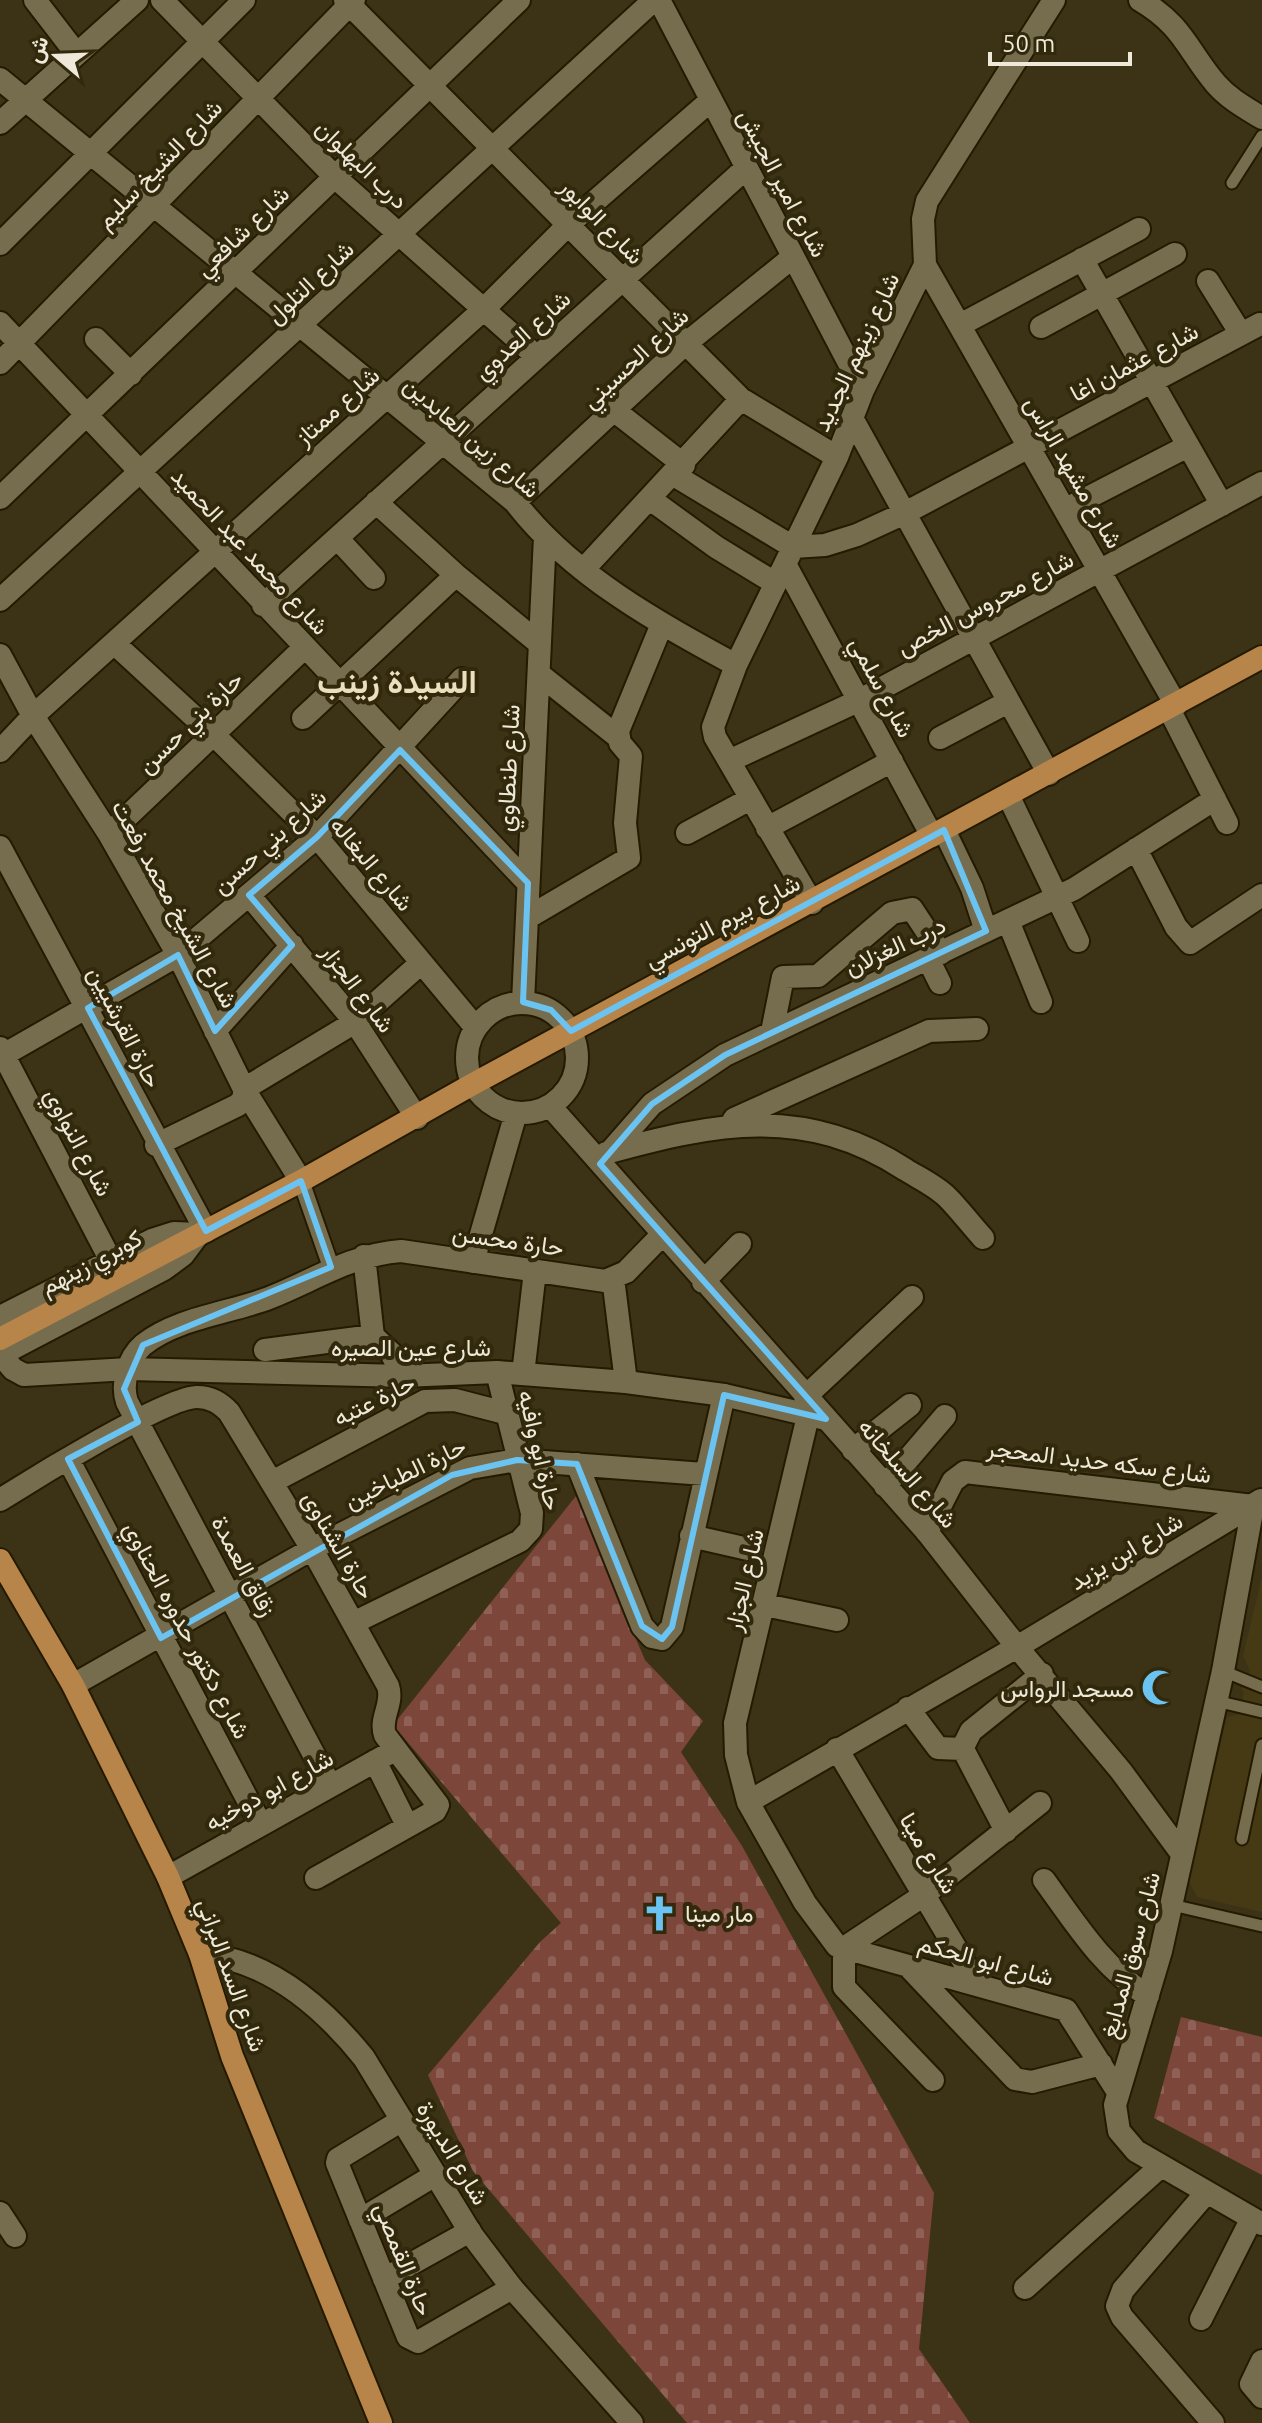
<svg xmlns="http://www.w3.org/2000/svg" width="1262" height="2423" font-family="Ubuntu,Vazirmatn,sans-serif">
<defs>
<pattern id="cemetery-stones" width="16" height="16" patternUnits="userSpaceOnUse" patternTransform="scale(2)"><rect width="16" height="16" fill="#7c463a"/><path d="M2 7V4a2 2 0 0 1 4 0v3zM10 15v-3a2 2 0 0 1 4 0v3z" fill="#8f6156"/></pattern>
</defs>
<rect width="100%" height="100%" fill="#3c3317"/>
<path fill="#463a15" d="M1262,1577V1912L1197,1897L1188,1880L1227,1717L1239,1714L1244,1693L1241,1688L1246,1684L1250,1670L1243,1656Z"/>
<path fill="url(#cemetery-stones)" d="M580,1491L613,1586L645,1660L703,1721L681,1752L742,1846L934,2193L919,2349L970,2423H687L473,2171L428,2075L540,1942L561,1923L393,1725Z
M1181,2017L1262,2037V2175L1154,2118Z"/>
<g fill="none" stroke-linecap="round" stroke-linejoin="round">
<defs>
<path id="service" d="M1232,183L1262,136
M1223,1671L1262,1687
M1216,1701L1262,1712
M1242,1839L1262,1745
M1172,1905L1262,1926"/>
<path id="pedestrian" d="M301,1181L331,1267"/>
<path id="minor" d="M35,0L75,52
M162,0L336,178L536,356
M345,0L741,399L837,457
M659,0L863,390
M1140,0C1184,26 1187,50 1216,84C1229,99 1246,108 1262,118
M0,79L515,502C571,575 657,622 736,665
M0,123L137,0
M0,244L244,0
M1082,259L1222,505
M925,265L1176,705
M1208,281L1241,334
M0,323L528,883
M960,325L1139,229
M1041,327L1175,254
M96,339L131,374
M0,363L354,0
M615,411L684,465
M852,418L1049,774
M674,475L793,547L825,545L857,535L905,513L1260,324
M0,498L519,0
M650,499L716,547L775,583
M376,502L456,575L540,644
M515,502L684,345L793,257
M1066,509L1188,446
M337,538L374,578
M785,564L932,836
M583,570L741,399
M0,600L654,0
M263,605L745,169
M115,644L215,736L317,837L476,1028
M0,655L33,716L109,834L178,955L244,1089L301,1181
M539,674L618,737
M1169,709L1227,823
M303,718L456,575
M940,738L1008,702
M0,751L33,716L483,310L569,224L710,101
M729,761L860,700L1262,483
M1008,795L1078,941
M767,828L892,761
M944,830L972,888L986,931
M687,833L750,799
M109,834L305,647
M0,847L206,1231
M1136,849L1176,927L1190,943L1262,895
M249,895L355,1022L417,1118
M812,903L715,737L713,727L736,665L837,457L863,390L925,265L923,219L927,201L1054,0
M527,918L629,858L625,823L631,756L620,743L618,731L662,624
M1008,921L1041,1002
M928,959L940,983
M523,1002L545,536
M467 1058a55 55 0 1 1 110 0a55 55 0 1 1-110 0Z
M215,1031L292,945
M772,1032L783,977L818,976L892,913L912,909L941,953
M0,1048L111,1261
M0,1057L178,955L317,837L462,679
M550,1106L927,1532L1017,1647L748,1802
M734,1119L929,1031L977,1029
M156,1145L238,1105L244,1098V1089L355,1022L421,963
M610,1152L652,1104L725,1055L1074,889L1215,799
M606,1153C715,1123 805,1104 906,1170C919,1178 936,1186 947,1197C960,1210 971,1225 983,1238
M364,1256L373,1336L391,1353L403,1376
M473,1262L516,1113
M613,1278L626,1382
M703,1282L740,1244
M0,1317L152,1240L174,1233L199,1234
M265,1350L373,1336
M0,1355L164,1269L183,1255L198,1235
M523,1374L535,1271
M805,1397L912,1297
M808,1416L735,1723L736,1755L748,1802L805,1903L837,1946L1066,2010L1118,2092
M853,1450L910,1405
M68,1459L261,1825
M577,1464L642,1626L652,1637L662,1639L672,1627L724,1395
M272,1482L425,1401L455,1400L505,1413
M885,1486L945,1416
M0,1500C33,1479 166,1397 197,1397C211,1397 220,1403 229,1412L312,1549L388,1686C394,1704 379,1718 385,1735L438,1805L435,1811L316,1878
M1253,1506L1223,1671L1161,1951L1115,2105L1119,2131L1136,2151L1262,2224
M691,1536L748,1549
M765,1605L837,1620
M353,1623L520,1541L531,1529L532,1513L497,1372
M73,1685L312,1549L470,1468L517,1460L704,1474
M908,1708L938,1748L962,1749L965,1753L1006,1831
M837,1749L977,1984
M962,1749L971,1731L1042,1674
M375,1761L407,1825
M330,1785L127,1402C121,1384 128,1358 143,1345C176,1318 230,1313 269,1298C315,1280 350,1255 401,1251L605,1281L626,1272L662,1235
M1182,1854L1121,1771L1017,1647L1261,1500
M168,1877L395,1750
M1044,1880C1076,1924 1102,1967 1148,1996
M844,1948L924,1895L1040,1803
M844,1948V1987L933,2080
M908,1966L1015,2079L1032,2082L1101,2064
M402,2120L338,2159L337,2163L408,2337L418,2342L512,2288
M1207,2192L1123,2290L1117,2306L1122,2317L1213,2423
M0,2213L15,2236
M360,2220L435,2175
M384,2279L470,2231
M1025,2288L1161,2166
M1201,2319L1252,2218
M1262,2361L1251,2384L1262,2397"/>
<path id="tertiary" d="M1,1355L13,1369L24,1375L129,1369L403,1376L497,1372L626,1382L724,1395L826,1419
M927,1532L953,1481L965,1472L1253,1506
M200,1954C269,1959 323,2007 364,2058L472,2235L512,2288L632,2423"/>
<path id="primary" d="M0,1339L301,1181L473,1084L1262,657
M0,1560L73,1685L168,1877L200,1954L232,2056L381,2423"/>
</defs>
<use href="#service" stroke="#231a00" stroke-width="15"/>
<use href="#pedestrian" stroke="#231a00" stroke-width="20"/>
<use href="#minor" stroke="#231a00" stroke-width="26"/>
<use href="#tertiary" stroke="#231a00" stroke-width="26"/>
<use href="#primary" stroke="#231a00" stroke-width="26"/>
<use href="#service" stroke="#766c4e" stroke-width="11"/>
<use href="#pedestrian" stroke="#766c4e" stroke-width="16"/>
<use href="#minor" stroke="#766c4e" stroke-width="22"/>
<use href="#tertiary" stroke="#766c4e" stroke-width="22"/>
<use href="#primary" stroke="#b7844a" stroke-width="22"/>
</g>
<path fill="none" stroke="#6bc3f2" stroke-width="6" stroke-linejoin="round" d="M400,750L528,883L523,1002L551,1010L571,1031L944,830L986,931L725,1055L652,1104L600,1164L826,1419L724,1395L672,1627L662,1639L642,1626L577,1464L517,1460L452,1475L161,1638L68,1459L138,1422L124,1389L143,1345L331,1267L301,1181L206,1231L88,1008L178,955L215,1031L292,945L249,895L317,837Z"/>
<defs>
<symbol id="mosque-bare" viewBox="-9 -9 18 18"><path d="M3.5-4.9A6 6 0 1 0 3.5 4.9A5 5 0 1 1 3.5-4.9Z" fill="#6bc3f2" stroke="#32290c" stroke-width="2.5" paint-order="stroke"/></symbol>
<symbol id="church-bare" viewBox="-9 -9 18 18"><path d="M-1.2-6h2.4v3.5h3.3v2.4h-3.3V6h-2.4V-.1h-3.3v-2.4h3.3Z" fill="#6bc3f2" stroke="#32290c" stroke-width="2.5" paint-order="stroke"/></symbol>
</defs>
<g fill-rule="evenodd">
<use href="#mosque-bare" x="1134" y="1662" width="51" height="51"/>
<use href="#church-bare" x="634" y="1888" width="51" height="51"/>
</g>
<g text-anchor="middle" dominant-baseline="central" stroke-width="8" stroke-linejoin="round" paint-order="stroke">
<g font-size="24" fill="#eee9d8" stroke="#32290c">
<text transform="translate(159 164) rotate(-46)">شارع الشيخ سليم</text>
<text transform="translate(362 164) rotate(44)">درب البهلوان</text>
<text transform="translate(783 183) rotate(62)">شارع امير الجيش</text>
<text transform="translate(602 221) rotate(46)">شارع الوابور</text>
<text transform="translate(242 231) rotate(-44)">شارع شافعي</text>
<text transform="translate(310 282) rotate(-43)">شارع التلول</text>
<text transform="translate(522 335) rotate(-42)">شارع العدوي</text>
<text transform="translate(856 352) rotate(-65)">شارع زينهم الجديد</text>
<text transform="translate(635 358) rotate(-43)">شارع الحسيني</text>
<text transform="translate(1134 362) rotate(-28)">شارع عثمان اغا</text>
<text transform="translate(337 406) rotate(-42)">شارع ممتاز</text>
<text transform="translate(472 437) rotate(41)">شارع زين العابدين</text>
<text transform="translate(1074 472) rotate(60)">شارع مشهد الراس</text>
<text transform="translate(250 551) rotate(47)">شارع محمد عبد الحميد</text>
<text transform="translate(985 603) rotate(-28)">شارع محروس الخص</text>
<text transform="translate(882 687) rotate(62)">شارع سلمي</text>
<text transform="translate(190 722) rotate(-44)">حارة بني حسن</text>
<text transform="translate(508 768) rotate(-87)">شارع طنطاوي</text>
<text transform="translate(269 841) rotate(-42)">شارع بني حسن</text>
<text transform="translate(372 864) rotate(50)">شارع البغاله</text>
<text transform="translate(175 904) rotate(61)">شارع الشيخ محمد رفعت</text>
<text transform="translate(722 921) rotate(-28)">شارع بيرم التونسي</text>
<text transform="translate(895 946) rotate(-25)">درب الغزلان</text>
<text transform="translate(358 988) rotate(53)">شارع الجزار</text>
<text transform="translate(125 1027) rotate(63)">حارة القرشيين</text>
<text transform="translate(79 1142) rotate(62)">شارع النواوي</text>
<text transform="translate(508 1240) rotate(8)">حارة محسن</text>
<text transform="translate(91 1262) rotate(-28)">كوبري زينهم</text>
<text x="411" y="1347">شارع عين الصيره</text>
<text transform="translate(374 1400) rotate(-26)">حارة عتبه</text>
<text transform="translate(540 1450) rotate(77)">حارة ابو وافيه</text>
<text transform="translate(1099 1461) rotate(7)">شارع سكه حديد المحجر</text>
<text transform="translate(405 1473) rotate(-26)">حارة الطباخين</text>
<text transform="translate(908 1473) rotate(49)">شارع السلخانه</text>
<text transform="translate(339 1545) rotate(60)">حارة الشناوى</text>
<text transform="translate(1126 1551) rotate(-31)">شارع ابن يزيد</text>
<text transform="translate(244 1566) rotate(62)">زقاق العمدة</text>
<text transform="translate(744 1580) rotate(-77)">شارع الجزار</text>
<text transform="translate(187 1630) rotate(62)">شارع دكتور حدوره الحناوي</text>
<text transform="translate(269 1790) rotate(-29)">شارع ابو دوخيه</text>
<text transform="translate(929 1853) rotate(59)">شارع مينا</text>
<text transform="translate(1130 1955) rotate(-75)">شارع سوق المدابغ</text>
<text transform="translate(986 1960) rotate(15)">شارع ابو الحكم</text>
<text transform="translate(232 1975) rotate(70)">شارع السد البراني</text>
<text transform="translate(453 2153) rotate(59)">شارع الديورة</text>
<text transform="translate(404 2259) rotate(68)">حارة القمصي</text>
</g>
<g font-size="24" fill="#eee9d8" stroke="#32290c" text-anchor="end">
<text x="1134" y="1688">مسجد الرواس</text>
<text x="685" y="1913" text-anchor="start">مار مينا</text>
</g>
<g font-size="32" font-weight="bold" fill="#ebe0be" stroke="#32290c">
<text x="397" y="681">السيدة زينب</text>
</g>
</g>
<g transform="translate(56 56) rotate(289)" stroke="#32290c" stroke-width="6" paint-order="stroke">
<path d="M0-6L14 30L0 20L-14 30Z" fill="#eee9d8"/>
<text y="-12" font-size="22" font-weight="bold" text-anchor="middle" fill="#eee9d8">ش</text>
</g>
<path d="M990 52v12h140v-12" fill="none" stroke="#eee9d8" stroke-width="4"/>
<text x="1002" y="52" font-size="24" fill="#eee9d8" stroke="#32290c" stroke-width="6" paint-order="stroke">50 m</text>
</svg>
